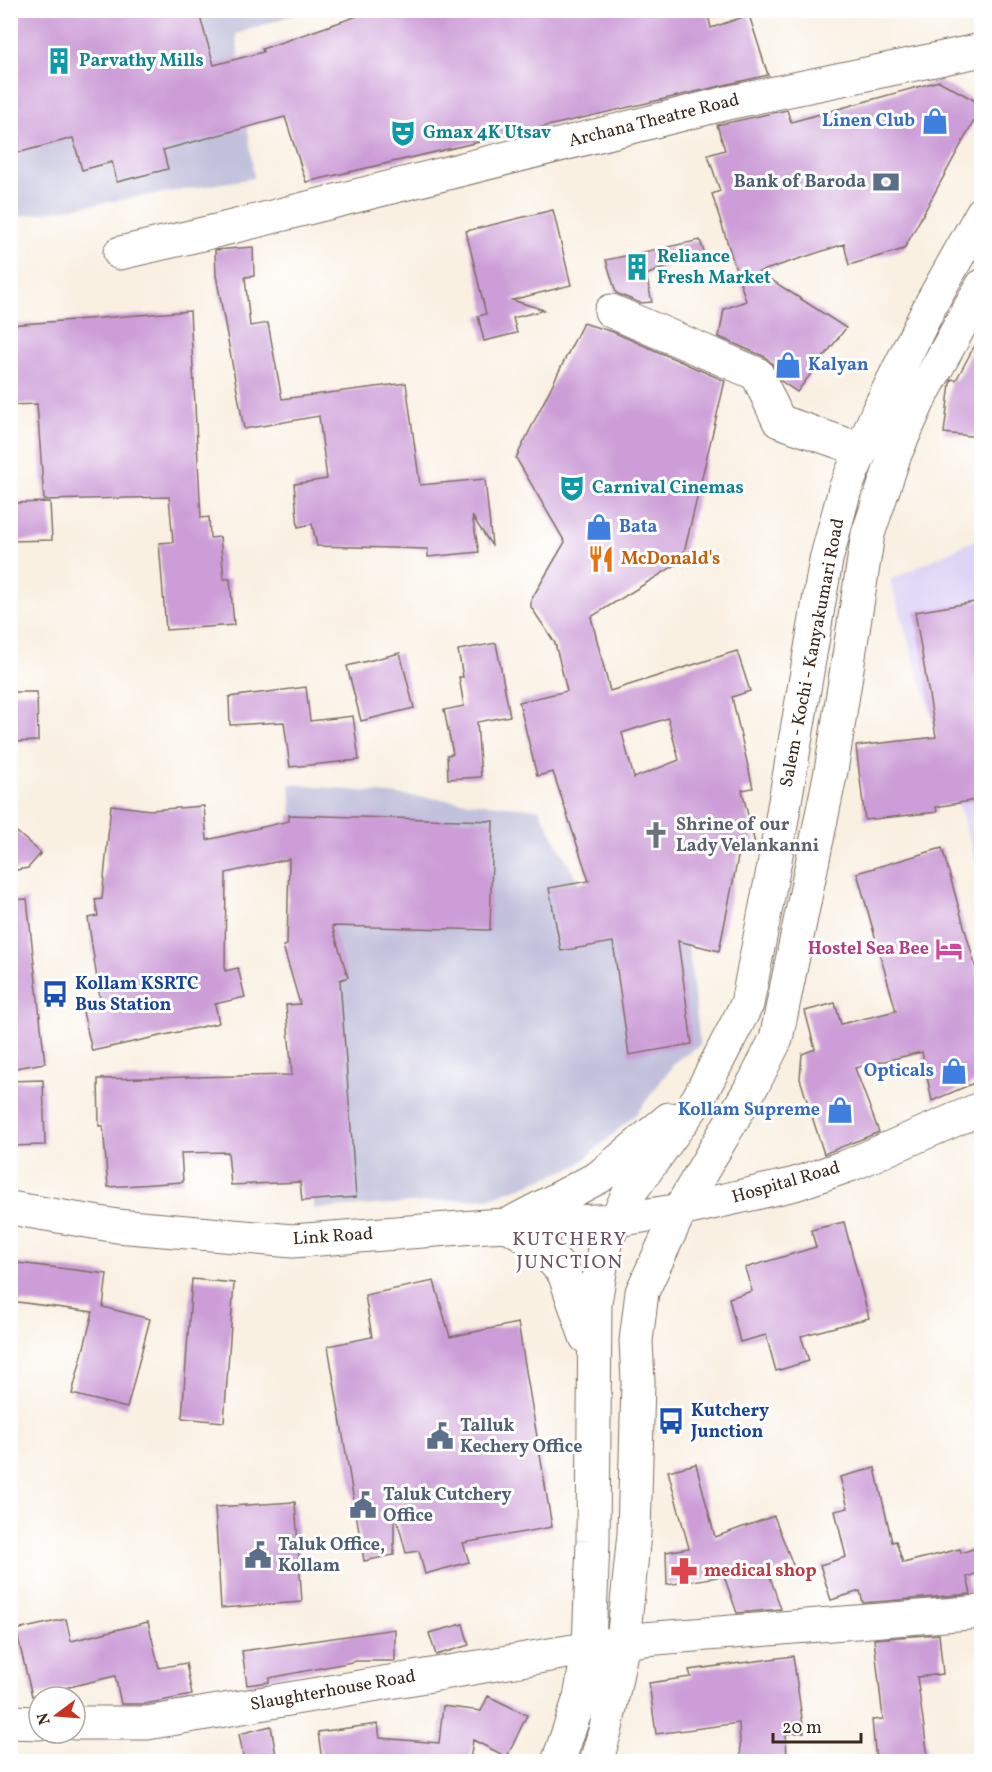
<svg xmlns="http://www.w3.org/2000/svg" width="992" height="1772" font-family="Vollkorn,serif">
<rect width="100%" height="100%" fill="#fff"/>
<filter id="ink" filterUnits="userSpaceOnUse"><feTurbulence type="fractalNoise" baseFrequency=".0167" numOctaves="2"/><feDisplacementMap in="SourceGraphic" scale="12" xChannelSelector="R" yChannelSelector="G"/><feConvolveMatrix kernelMatrix="1 2 1 2 8 2 1 2 1" color-interpolation-filters="sRGB"/></filter>
<filter id="wash" filterUnits="userSpaceOnUse"><feTurbulence type="fractalNoise" baseFrequency=".008" numOctaves="4" result="noise"/><feDisplacementMap in="SourceGraphic" scale="24" xChannelSelector="R" yChannelSelector="G"/><feGaussianBlur stdDeviation="1.35" result="paint"/><feColorMatrix in="noise" values="0 0 0 0 0 0 0 0 0 0 0 0 0 0 0 0 0 1.4 0 .05"/><feComposite in="paint" operator="in"/></filter>
<g filter="url(#wash)">
<rect width="100%" height="100%" fill="#f9f0e2"/>
<path fill="#ddd5f6" d="M981,537V878L958,803L947,805L933,721L890,580Z"/>
<path fill="#c2c1dc" d="M11,11H304L236,34L254,178L11,218Z
M290,784L539,809L580,886L680,878L700,1045L677,1060L637,1113L577,1166L490,1198L314,1209Z"/>
<g id="blocks">
<path fill="#cc9dd7" fill-rule="evenodd" d="M10,10H198L214,65L263,52L262,49L375,10H707L711,28L749,15L768,75L306,182L285,117L163,150L168,169L117,182L112,162L82,170L73,138L10,155Z
M939,81L981,104V108L904,249L849,265L844,244L759,272L846,328L797,392L781,381L774,366L765,357L719,337L724,309L746,301L712,194L720,191L708,155L725,150L717,125L787,110L791,122Z
M553,210L571,285L512,300L544,310L513,318L517,333L484,341L478,316L486,314L466,231Z
M700,240L704,252L646,275L652,302L640,303L616,293L606,260Z
M253,247L254,276L245,277L250,326L268,323L282,399L406,383L420,485L485,479L492,546L472,516L479,552L428,557V549L317,546L312,524L298,527L294,484L327,479L319,416L244,429L216,275L215,250Z
M190,311L201,518L209,517L210,538L220,537L224,579H230L234,625L166,630L159,543L173,542L169,497L44,500L37,404L10,405V325Z
M583,323L613,332L725,381L682,561L591,617L610,691L737,651L750,691L732,697L753,788L742,790L756,848L739,852L719,951L678,941L692,1044L629,1055L613,942L561,951L549,888L589,881L553,772L537,776L519,702L567,691L555,643L531,607V600L565,542L516,458ZM668,718L679,760L634,778L622,733Z
M981,334V405L978,437L944,433L950,383L952,379L956,380Z
M50,502L52,540L10,541V503Z
M981,601V799L936,807L937,812L865,820L856,746L936,737L915,612Z
M496,643L510,716L477,722L481,777L448,779L447,755L453,754L444,710L464,706L459,677H463L458,650Z
M400,653L414,708L361,721L347,666Z
M306,687L310,721L353,716L359,760L290,767L284,722L230,725L229,697Z
M10,692H37L38,741L10,742Z
M111,805L150,810L204,806L207,840L289,821V815L493,821L490,930L332,926L348,977L340,980L356,1197L302,1201L300,1182L231,1185L228,1152L181,1153L183,1182L108,1187L103,1126H99L98,1079L292,1075L286,1005L300,1004L283,946L287,945L289,859L226,873L225,971L238,968L245,997L215,1004L219,1023L92,1051L81,1003L100,999L88,918L98,916L95,900L102,899Z
M10,826L41,853L28,868L10,871Z
M942,848L981,986V1080L932,1101L922,1052L855,1068L879,1132L824,1154L800,1079L802,1054L815,1049L805,1011L835,1003L841,1024L896,1011L857,873Z
M27,899L45,1063L10,1069V900Z
M43,1080L45,1145L10,1146V1081Z
M844,1222L869,1318L801,1336L809,1361L776,1371L766,1335L740,1342L729,1298L752,1291L745,1268L816,1247L811,1230Z
M10,1262L107,1274L103,1307L150,1319L127,1408L72,1394L93,1312L10,1301Z
M192,1279L234,1283L224,1422L182,1418Z
M434,1281L450,1337L518,1323L552,1527L463,1543L469,1562L425,1574L419,1551L406,1553L397,1519H394V1555L364,1561L328,1346L372,1337L365,1295Z
M696,1464L715,1537L774,1516L793,1565L769,1574L781,1609L737,1613L724,1576L667,1585L666,1552L689,1548L668,1471Z
M875,1468L892,1542L896,1541L903,1563L960,1549L961,1553L981,1546V1572L967,1577L971,1594L863,1603L860,1591L831,1600L820,1565L846,1557L835,1511L848,1508L840,1477Z
M295,1502L302,1602L221,1608L215,1507Z
M66,1619L71,1641L148,1622L159,1668L186,1663L192,1695L145,1704H121L115,1676L32,1696L16,1630Z
M463,1624L469,1645L436,1655L429,1633Z
M395,1629V1661H357L269,1678V1682L247,1685L242,1651Z
M939,1634L943,1674L917,1677L928,1757L876,1761L872,1720L883,1719L874,1639Z
M793,1656L804,1732L786,1734L787,1761H741L739,1723L656,1734L649,1683L691,1677L689,1670Z
M488,1696L527,1715L507,1757L473,1740L470,1761H322L318,1732L378,1724L380,1738L439,1743L443,1706L481,1711Z
M271,1726L277,1761H244L239,1734Z"/>
</g>
</g>
<g filter="url(#ink)">
<use href="#blocks" fill-opacity="0" stroke="#7e6f63" stroke-width="1.5"/>
<g fill="none" stroke-linecap="round" stroke-linejoin="round">
<defs>
<path id="minor" d="M120,253L220,230L727,103L982,50
M611,311L757,374L779,421L862,450
M10,1722L39,1723
M75,1723H147L644,1639L982,1612"/>
<path id="major" d="M10,1208L117,1226L293,1241L487,1226L617,1220L681,1210L795,1184L850,1165L982,1108
M515,1221L599,1177L669,1119
M508,1225L538,1244L564,1273L586,1337
M558,1762L580,1698L589,1647L593,1541L595,1302L605,1243L628,1195L698,1099L747,1004L775,860L826,560L845,489L878,411L932,302L982,213
M596,1762L606,1728L623,1642L634,1534L638,1382L636,1341L642,1292L684,1202L755,1081L776,1039L831,771L868,534L895,454L920,398L982,286"/>
</defs>
<use href="#minor" stroke="#7e6f63" stroke-width="35"/>
<use href="#major" stroke="#7e6f63" stroke-width="35"/>
<use href="#minor" stroke="#fff" stroke-width="33"/>
<use href="#major" stroke="#fff" stroke-width="33"/>
</g>
</g>
<defs>
<symbol id="building-bare" viewBox="-9 -9 18 18"><path d="M-4-6H4V6H1V3H-1V6H-4ZM-2.5-4.3h1.7v1.8h-1.7ZM.8-4.3h1.7v1.8H.8ZM-2.5-1h1.7V.8h-1.7ZM.8-1h1.7V.8H.8Z" fill="#0f9aa8" stroke="#fff" stroke-width="2.5" paint-order="stroke"/></symbol>
<symbol id="shop-bare" viewBox="-9 -9 18 18"><path d="M-5-2.5h2.3a2.7 3.5 0 0 1 5.4 0H5L5.5 6h-11ZM-1.5-2.5h3a1.5 2.3 0 0 0-3 0Z" fill="#3f7fe0" stroke="#fff" stroke-width="2.5" paint-order="stroke"/></symbol>
<symbol id="theatre-bare" viewBox="-9 -9 18 18"><path d="M-5-5.5Q0-4 5-5.5V0Q5 5 0 6Q-5 5-5 0ZM-3.3-2.5H-1v1.5H-3.3ZM1-2.5H3.3v1.5H1ZM-2.8 1Q0 5.5 2.8 1Z" fill="#0f9aa8" stroke="#fff" stroke-width="2.5" paint-order="stroke"/></symbol>
<symbol id="bank-bare" viewBox="-9 -9 18 18"><path d="M-6-4H6V4H-6ZM0-2.3a2.3 2.3 0 1 0 0 4.6a2.3 2.3 0 1 0 0-4.6Z" fill="#5c6f8a" stroke="#fff" stroke-width="2.5" paint-order="stroke"/></symbol>
<symbol id="restaurant-bare" viewBox="-9 -9 18 18"><path d="M-5-6h1v4h1v-4h1v4h1v-4h1v5L-1.5 .5V6h-2V.5L-5-1ZM5-6V6H3V1.5H1.5Q1.5-4 5-6Z" fill="#e8710a" stroke="#fff" stroke-width="2.5" paint-order="stroke"/></symbol>
<symbol id="church-bare" viewBox="-9 -9 18 18"><path d="M-1.2-6h2.4v3.5h3.3v2.4h-3.3V6h-2.4V-.1h-3.3v-2.4h3.3Z" fill="#6b7280" stroke="#fff" stroke-width="2.5" paint-order="stroke"/></symbol>
<symbol id="hotel-bare" viewBox="-9 -9 18 18"><path d="M-6-4.5h1.5V1H6V5H4.5V3h-9V5H-6ZM-4 0a1.8 1.8 0 1 1 3.6 0ZM.5 0V-2.5h3Q6-2.5 6 0Z" fill="#d1479c" stroke="#fff" stroke-width="2.5" paint-order="stroke"/></symbol>
<symbol id="bus-bare" viewBox="-9 -9 18 18"><path d="M-5-6H5V4H4V6H2V4H-2V6H-4V4H-5ZM-3.5-4V0h7V-4ZM-3.5 1.2v1.5H-2V1.2ZM2 1.2v1.5H3.5V1.2Z" fill="#1a4fb4" stroke="#fff" stroke-width="2.5" paint-order="stroke"/></symbol>
<symbol id="civic-bare" viewBox="-9 -9 18 18"><path d="M-.6-6.5H3V-4.5H.6V-3L4-1V1h2V6H-6V1h2V-1L-.6-3ZM-1.2 2.5V6h2.4V2.5Z" fill="#5c6f8a" stroke="#fff" stroke-width="2.5" paint-order="stroke"/></symbol>
<symbol id="pharmacy-bare" viewBox="-9 -9 18 18"><path d="M-2-6h4v4h4v4h-4v4h-4v-4h-4v-4h4Z" fill="#e0444e" stroke="#fff" stroke-width="2.5" paint-order="stroke"/></symbol>
</defs>
<g fill-rule="evenodd">
<use href="#building-bare" x="40" y="42" width="38" height="38"/>
<use href="#shop-bare" x="916" y="102" width="38" height="38"/>
<use href="#theatre-bare" x="384" y="114" width="38" height="38"/>
<use href="#bank-bare" x="867" y="163" width="38" height="38"/>
<use href="#building-bare" x="618" y="248" width="38" height="38"/>
<use href="#shop-bare" x="769" y="346" width="38" height="38"/>
<use href="#theatre-bare" x="553" y="469" width="38" height="38"/>
<use href="#shop-bare" x="580" y="508" width="38" height="38"/>
<use href="#restaurant-bare" x="582" y="540" width="38" height="38"/>
<use href="#church-bare" x="637" y="816" width="38" height="38"/>
<use href="#hotel-bare" x="930" y="930" width="38" height="38"/>
<use href="#bus-bare" x="36" y="975" width="38" height="38"/>
<use href="#shop-bare" x="935" y="1052" width="38" height="38"/>
<use href="#shop-bare" x="821" y="1091" width="38" height="38"/>
<use href="#bus-bare" x="652" y="1402" width="38" height="38"/>
<use href="#civic-bare" x="421" y="1417" width="38" height="38"/>
<use href="#civic-bare" x="344" y="1486" width="38" height="38"/>
<use href="#civic-bare" x="239" y="1536" width="38" height="38"/>
<use href="#pharmacy-bare" x="665" y="1552" width="38" height="38"/>
</g>
<g text-anchor="middle" dominant-baseline="central" stroke-width="6" stroke-linejoin="round" paint-order="stroke">
<g font-size="18" font-weight="bold" fill="#0d838f" stroke="#fff" text-anchor="start">
<text x="79" y="61">Parvathy Mills</text>
<text x="423" y="133">Gmax 4K Utsav</text>
<text x="657" y="257">Reliance<tspan x="657" dy="21">Fresh Market</tspan></text>
<text x="592" y="488">Carnival Cinemas</text>
</g>
<g font-size="18" fill="#3b2a1e" stroke="#fff">
<text transform="translate(654 121) rotate(-14)">Archana Theatre Road</text>
<text transform="translate(813 653) rotate(-79)">Salem - Kochi - Kanyakumari Road</text>
<text transform="translate(786 1183) rotate(-16)">Hospital Road</text>
<text transform="translate(333 1237) rotate(-4)">Link Road</text>
<text transform="translate(333 1691) rotate(-10)">Slaughterhouse Road</text>
</g>
<g font-size="18" font-weight="bold" fill="#366cbe" stroke="#fff" text-anchor="end">
<text x="915" y="121">Linen Club</text>
<text x="808" y="365" text-anchor="start">Kalyan</text>
<text x="619" y="527" text-anchor="start">Bata</text>
<text x="934" y="1071">Opticals</text>
<text x="820" y="1110">Kollam Supreme</text>
</g>
<g font-size="18" font-weight="bold" fill="#4e5e75" stroke="#fff" text-anchor="start">
<text x="866" y="182" text-anchor="end">Bank of Baroda</text>
<text x="460" y="1426">Talluk<tspan x="460" dy="21">Kechery Office</tspan></text>
<text x="383" y="1495">Taluk Cutchery<tspan x="383" dy="21">Office</tspan></text>
<text x="278" y="1545">Taluk Office,<tspan x="278" dy="21">Kollam</tspan></text>
</g>
<g font-size="18" font-weight="bold" fill="#c56008" stroke="#fff" text-anchor="start">
<text x="621" y="559">McDonald's</text>
</g>
<g font-size="18" font-weight="bold" fill="#5b616d" stroke="#fff" text-anchor="start">
<text x="676" y="825">Shrine of our<tspan x="676" dy="21">Lady Velankanni</tspan></text>
</g>
<g font-size="18" font-weight="bold" fill="#b23c85" stroke="#fff" text-anchor="end">
<text x="929" y="949">Hostel Sea Bee</text>
</g>
<g font-size="18" font-weight="bold" fill="#164399" stroke="#fff" text-anchor="start">
<text x="75" y="984">Kollam KSRTC<tspan x="75" dy="21">Bus Station</tspan></text>
<text x="691" y="1411">Kutchery<tspan x="691" dy="21">Junction</tspan></text>
</g>
<g font-size="18" font-weight="bold" fill="#be3a42" stroke="#fff" text-anchor="start">
<text x="704" y="1571">medical shop</text>
</g>
<g font-size="20" letter-spacing="1.5" fill="#6e525f" stroke="#fff">
<text x="570" y="1240">KUTCHERY<tspan x="570" dy="23">JUNCTION</tspan></text>
</g>
</g>
<rect width="992" height="1772" fill="none" stroke="#fff" stroke-width="36"/>
<g transform="translate(57 1715) rotate(254)"><circle r="28" fill="#ffffff" stroke="#b1aaa5" stroke-width="1.5"/>
<path d="M0-4.5L10 22L0 15L-10 22Z" fill="#c8321e"/>
<text y="-9" font-size="16" font-weight="bold" text-anchor="middle" fill="#3b2a1e">N</text>
</g>
<path d="M773 1733v9h88v-9" fill="none" stroke="#3b2a1e" stroke-width="3"/>
<text x="782" y="1733" font-size="18" fill="#3b2a1e" stroke="#ffffff" stroke-width="4.5" paint-order="stroke">20 m</text>
</svg>
